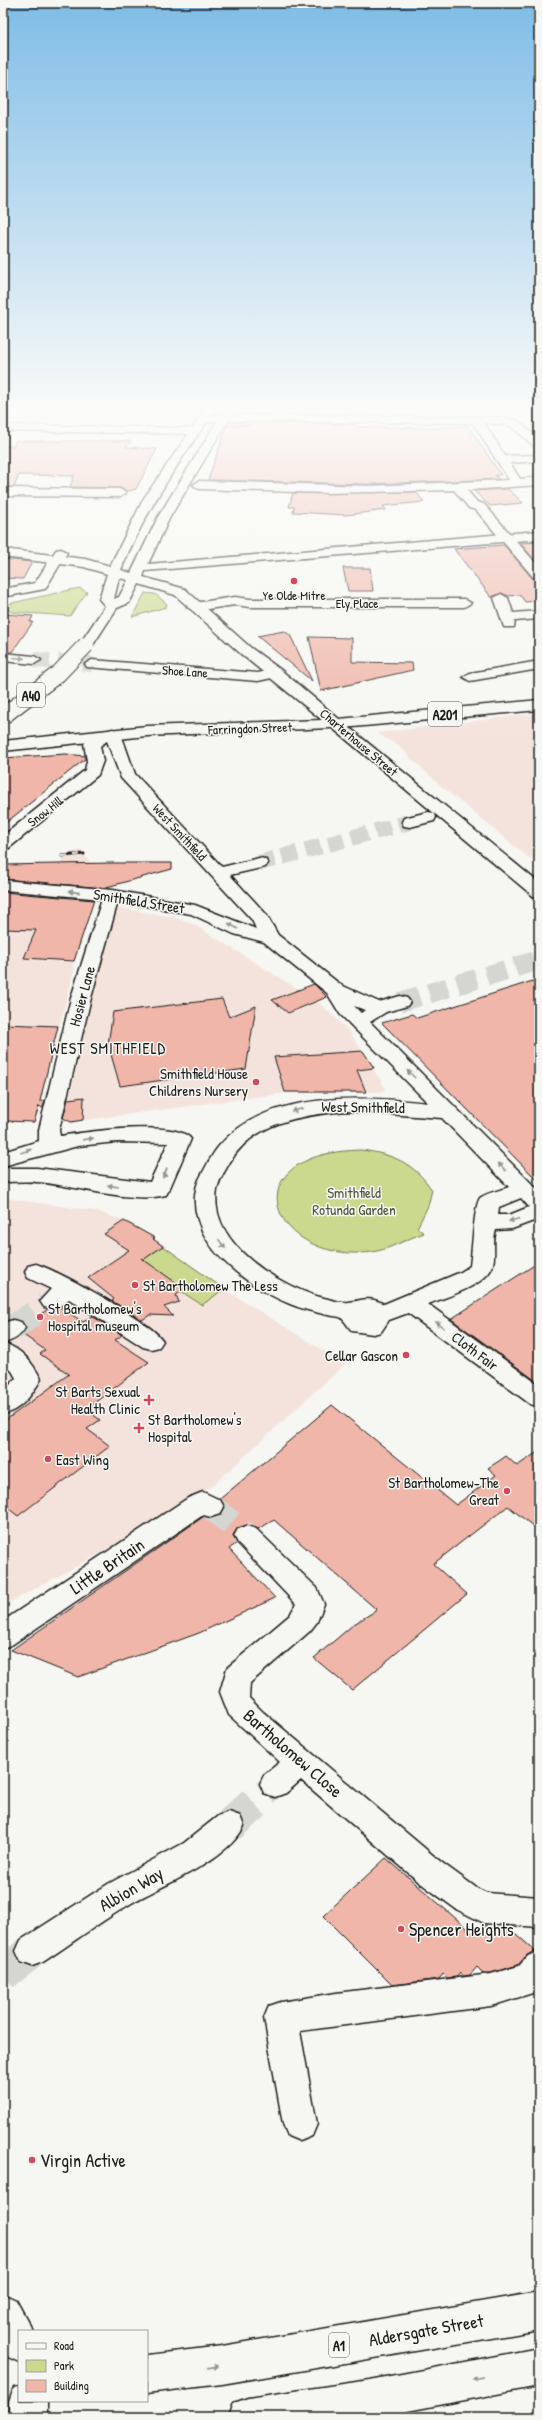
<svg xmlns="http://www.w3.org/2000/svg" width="542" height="2420" font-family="'Patrick Hand',sans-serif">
<rect width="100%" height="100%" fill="#f6f6f2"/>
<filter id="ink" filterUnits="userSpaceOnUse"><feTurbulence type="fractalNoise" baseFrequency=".025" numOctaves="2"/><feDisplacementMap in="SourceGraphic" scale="8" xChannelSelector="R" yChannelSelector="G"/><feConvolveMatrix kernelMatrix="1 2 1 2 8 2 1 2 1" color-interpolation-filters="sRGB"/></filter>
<g filter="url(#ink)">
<path fill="#f4e3dc" d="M539,713V860L533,861L441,786L397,745L377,733Z
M80,850L92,864H61L62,855Z
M3,893L43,895L93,902L72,967H75L34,1122L3,1121Z
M119,908L173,917L193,924L317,1001L349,1031L386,1089L381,1092L285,1093L71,1122L68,1120L69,1099L89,1011L115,910Z
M3,1198L95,1211L134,1224L224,1289L345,1364L213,1485L103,1552L3,1606Z"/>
<path fill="#cad98d" stroke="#737a54" d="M79,588L87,592L70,616L11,612L3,605Z
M145,593L155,594L167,604L166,607L132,617Z
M361,1150C393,1154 414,1163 432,1190L428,1206L417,1228L424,1233C406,1239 391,1249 372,1252C270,1265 228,1153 361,1150Z
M163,1246L224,1289L202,1305L179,1290L132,1252L144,1259Z"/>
<path fill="#f0b6a9" stroke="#1c1c1c" d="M254,407H354L355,414H253Z
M252,423L355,424L356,427L434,428L468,426L501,475H495L499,479L369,484L208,480L227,425H251Z
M15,441H131L126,447L157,449L136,489L128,491L120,488L70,487L74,476L19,475L14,487H3V446H14Z
M508,489L523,503L490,506L474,491Z
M416,492L424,502L383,506L386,510L346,515L293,512L294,507H289L293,493Z
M539,542V565L520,543Z
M504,545L533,579L539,580V601L525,602L520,595L508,596L502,593L491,597L454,549Z
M3,559L13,560L32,562L23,579L3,578Z
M343,568H370L373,591H348Z
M3,614L33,616L30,622H33L12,652H3Z
M284,631L290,635L312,681L257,636Z
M309,637L352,638V662L412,663L413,670L321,691Z
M66,754L85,756V759L3,825V758Z
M112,863H172V869L103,888L3,879V865Z
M3,892L94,900L74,961L24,958L36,930L3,929Z
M539,979V1182L382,1023L412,1014L417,1018Z
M314,984L327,997L288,1013L272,1000Z
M222,999L229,1017L256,1006L246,1069L120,1086L108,1044L113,1012Z
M3,1024L58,1026L40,1101H45L43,1108L39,1106L34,1122L3,1121Z
M363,1051L374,1068L357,1070L366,1092H285L274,1057Z
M84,1097L83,1120L71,1122L63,1118L68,1099Z
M124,1221L155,1238L153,1239L163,1246L143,1260L141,1258L185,1289L176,1295L179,1302L164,1307L173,1316L150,1315L142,1320L112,1301L114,1299L88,1278L129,1250L104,1234Z
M539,1262V1383L451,1319Z
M60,1307L83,1322L92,1316L122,1335L115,1340L149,1362L86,1409L100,1420L87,1429L110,1446L18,1516L3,1504V1422L69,1374L40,1354L45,1350L22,1334L26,1329L25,1326L48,1309Z
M332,1405L456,1505L496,1475L488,1468L499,1461L506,1456L517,1466L539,1451V1531L508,1506L433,1564L467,1594L352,1690L314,1658L354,1624L377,1610L274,1520L258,1529L247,1525L238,1528L233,1535L237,1543L229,1549L275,1598L199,1633L78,1677L11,1650L203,1517L211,1518L220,1515L225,1508L220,1499Z
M386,1858L475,1935L486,1925L495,1932L502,1926H507L535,1951L527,1955L518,1965L491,1973H483L477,1967L470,1975L464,1976L460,1973L457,1977L447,1978L443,1974L439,1979L392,1985L323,1916Z"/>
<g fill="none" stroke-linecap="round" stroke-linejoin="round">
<path stroke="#d5d5d2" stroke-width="16" stroke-dasharray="16 8" stroke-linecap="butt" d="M34,660L92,664
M259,863L410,822"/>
<path stroke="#d5d5d2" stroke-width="20" stroke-dasharray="20 10" stroke-linecap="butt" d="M400,1002L539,960
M45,1306L52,1301"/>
<path stroke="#d5d5d2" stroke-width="26" stroke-dasharray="26 13" stroke-linecap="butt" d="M13,1328L46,1305
M211,1507L247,1536
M265,1793L275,1784"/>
<path stroke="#d5d5d2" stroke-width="34" stroke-dasharray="34 17" stroke-linecap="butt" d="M229,1826L266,1792
M3,1974L32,1951"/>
<defs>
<path id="minor" d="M217,415L504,417L518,421L539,439V448L535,447L510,425L484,423L505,456L539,455V461L510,463L520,479L539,477V485L467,490L477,502L484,504L539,567V579L534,578L476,510L469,508L454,490L327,493L199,489L193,485L199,481L369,486L509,480L473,423L217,421L203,423L197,420L199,418Z
M3,425L195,428L201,431L195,434L3,431Z
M3,488L120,489L126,493L120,497L3,496Z
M61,549L67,553L45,589L3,597V589L35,583L56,550Z
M501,594L508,598L513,613L539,611V619L515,621L514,627H504L494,598Z
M235,597L250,599H464L471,603L464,607H250L235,605L194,611L187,607L194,603Z
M3,653L34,656L41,660L34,664L3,661Z
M92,660L258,673L276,669L283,673L281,676L258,681L87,667L85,664Z
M539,661V669L470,681L463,677L470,673Z
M335,718L340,720L539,883V897L533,896L330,726L327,723Z
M113,729L121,734L135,774L222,867L259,858L265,859L268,863L265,867L230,875L266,914L278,935L341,985L379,1002L400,996L407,998L410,1002L407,1006L386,1012L370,1022L539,1191V1219L512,1229L496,1230C492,1241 496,1253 493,1264C489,1285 446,1297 428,1304L539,1385V1407L530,1404L408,1313L389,1320L381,1332L373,1334L352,1331C348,1327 344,1319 340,1317C336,1316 331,1316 328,1315C315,1312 302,1309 290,1304C265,1294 241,1278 222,1259C201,1238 185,1202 202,1174C207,1165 212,1154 219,1146C266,1090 363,1096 428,1103L340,1014L327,993L264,942L234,934L191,914L118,901L91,998L59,1130L60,1136C83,1132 177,1119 191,1139L169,1190L166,1195C132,1204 73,1185 37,1182C26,1181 14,1182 3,1182V1168H37L150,1182L168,1143L117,1142L78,1146L3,1166V1152L39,1141V1130L71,998L102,899L3,890V880L113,890L195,905L256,929L252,920L121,778L107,741L100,746L103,761L98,775L9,848L3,849V836L85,770L87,761L84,744C91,734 102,732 113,729ZM354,1006L365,1010L361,1013ZM347,1111L442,1118L509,1187C501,1190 486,1193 480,1198C474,1204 472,1255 470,1266L461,1272L384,1304C369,1296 364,1300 349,1302C343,1303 335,1301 328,1299C283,1289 208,1245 217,1190C219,1179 225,1171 230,1162C254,1121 304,1115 347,1111ZM521,1198L529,1207L509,1215H498L499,1207Z
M428,812L434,813L436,817L434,821L410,827L404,826L402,822L404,818Z
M36,1264C59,1271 152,1322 163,1341L159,1347L151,1349L143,1347L69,1299C60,1307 55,1310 44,1307L40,1301L51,1289L28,1278L25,1272L28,1266Z
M13,1320L21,1322L25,1328C20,1337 13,1341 3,1343V1323Z
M3,1343C22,1349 32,1362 41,1379C32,1395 22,1409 3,1415V1393L16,1378L12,1371L3,1364Z
M203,1492L220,1500L224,1507L220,1514L211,1517L203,1515L13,1644L3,1648V1621L188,1498Z
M247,1526L256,1529L317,1588L324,1604L317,1622L310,1631L250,1683L249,1698L263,1712L441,1862L478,1889L487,1893L539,1897V1927L484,1923L456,1909L419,1882L301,1780L286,1793L275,1797L264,1793L260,1784L264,1775L280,1762L229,1715L220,1692L227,1668L290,1615L296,1604L238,1543L234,1536L238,1529Z
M229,1812L240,1816L244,1826C229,1860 162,1885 130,1904C100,1922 72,1943 43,1962L32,1966L21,1962L16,1951L21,1940L108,1884L184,1843L218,1816Z
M539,1951V1991L491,2006L300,2031L317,2124L312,2136L300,2141L288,2136L283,2124L264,2018L269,2006L281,2002L336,1993L491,1974L519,1966L528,1956Z"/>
<path id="major" d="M207,407H217C181,459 145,510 121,570L131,573L158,517L226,407H236L170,517L148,564L539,531V539L145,571L143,577L185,589L251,648L281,670L339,719L539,700V710L353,727L147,736L3,751V741L147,726L322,720L241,654L175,595L139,584L129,603L117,608L91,648H81L79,645L105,606L99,599L107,574L84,567L3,557V549L85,559L110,566L144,498ZM119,578L128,580L119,597L114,599Z
M539,2292V2330L222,2384L147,2393V2355L222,2346Z
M3,2294L16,2300L33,2331H19V2362L6,2356L3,2351Z
M539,2348V2386L376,2417H229L234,2403L248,2398L370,2380Z
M19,2386V2401H47V2417H9V2401L14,2387Z"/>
</defs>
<use href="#minor" stroke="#1c1c1c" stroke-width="3"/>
<use href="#major" stroke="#1c1c1c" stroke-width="3"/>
<use href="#minor" fill="#f6f6f2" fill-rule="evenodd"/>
<use href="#major" fill="#f6f6f2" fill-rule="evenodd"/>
<defs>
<path id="rail" d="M62,856L84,854"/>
</defs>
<use href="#rail" stroke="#1c1c1c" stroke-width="3"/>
<use href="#rail" stroke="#f6f6f2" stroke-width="2" stroke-dasharray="6" stroke-linecap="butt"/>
<defs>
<path id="major-bridge" d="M3,716L58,674L86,645"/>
</defs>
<use href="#major-bridge" stroke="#1c1c1c" stroke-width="18" stroke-linecap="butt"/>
<use href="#major-bridge" stroke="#f6f6f2" stroke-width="16"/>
</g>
<defs><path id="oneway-solid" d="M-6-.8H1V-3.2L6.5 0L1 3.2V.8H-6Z"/></defs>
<g fill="#949492">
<use href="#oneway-solid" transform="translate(19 658) rotate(5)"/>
<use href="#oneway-solid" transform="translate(74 892) rotate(-174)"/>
<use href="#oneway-solid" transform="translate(233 926) rotate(-149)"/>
<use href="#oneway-solid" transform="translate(411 1074) rotate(-135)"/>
<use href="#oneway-solid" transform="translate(297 1110) rotate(165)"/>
<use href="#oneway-solid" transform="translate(88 1139) rotate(-8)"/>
<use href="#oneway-solid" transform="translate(26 1151) rotate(-19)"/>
<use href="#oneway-solid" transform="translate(502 1167) rotate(-134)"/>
<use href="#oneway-solid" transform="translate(165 1173) rotate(112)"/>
<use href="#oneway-solid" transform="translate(113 1186) rotate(-171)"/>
<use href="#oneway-solid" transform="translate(514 1220) rotate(166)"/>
<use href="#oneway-solid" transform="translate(222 1244) rotate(54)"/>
<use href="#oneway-solid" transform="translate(440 1325) rotate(-142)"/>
<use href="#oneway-solid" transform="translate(213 2367) rotate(-8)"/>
<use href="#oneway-solid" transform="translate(478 2378) rotate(169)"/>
</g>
</g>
<linearGradient id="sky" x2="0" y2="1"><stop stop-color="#7fbce6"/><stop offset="0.55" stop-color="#fbfbf9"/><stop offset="1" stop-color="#fbfbf9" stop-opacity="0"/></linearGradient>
<rect width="542" height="745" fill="url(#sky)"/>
<g fill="#d1495b" stroke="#f6f6f2" stroke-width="1.5">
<circle cx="294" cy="581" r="4"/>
<circle cx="256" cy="1082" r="4"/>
<circle cx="135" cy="1285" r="4"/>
<circle cx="40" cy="1317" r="4"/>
<circle cx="406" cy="1355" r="4"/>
<path d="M147 1394h4v4h4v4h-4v4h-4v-4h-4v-4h4z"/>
<path d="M137 1422h4v4h4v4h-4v4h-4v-4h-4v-4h4z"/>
<circle cx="48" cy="1459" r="4"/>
<circle cx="507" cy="1491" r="4"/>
<circle cx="401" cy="1929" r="4"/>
<circle cx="32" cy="2160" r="4"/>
</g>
<g text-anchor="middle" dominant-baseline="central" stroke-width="3" stroke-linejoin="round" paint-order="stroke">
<g font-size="13" fill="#1c1c1c" stroke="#f6f6f2">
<text x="294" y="595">Ye Olde Mitre</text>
</g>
<g font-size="13" fill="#1c1c1c" stroke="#f6f6f2">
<text x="357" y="603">Ely Place</text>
<text transform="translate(185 671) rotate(4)">Shoe Lane</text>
<text transform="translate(250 728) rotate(-2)">Farringdon Street</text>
<text transform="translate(359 742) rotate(40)">Charterhouse Street</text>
<text transform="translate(45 811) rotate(-38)">Snow Hill</text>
<text transform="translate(180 832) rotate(47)">West Smithfield</text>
</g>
<g fill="#f6f6f2" stroke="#5d5d5c" stroke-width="1">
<rect x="17" y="683" width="28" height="24" rx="3"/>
<rect x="428" y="702" width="34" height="24" rx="3"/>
<rect x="329" y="2333" width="20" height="24" rx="3"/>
</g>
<g font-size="14" font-weight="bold" fill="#1c1c1c">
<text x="31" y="695">A40</text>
<text x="445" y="714">A201</text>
<text x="339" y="2345">A1</text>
</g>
<g font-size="15" fill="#1c1c1c" stroke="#f6f6f2">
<text transform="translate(139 901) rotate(9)">Smithfield Street</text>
<text transform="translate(82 996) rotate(-75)">Hosier Lane</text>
<text transform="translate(363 1107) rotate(1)">West Smithfield</text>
<text transform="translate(475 1351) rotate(37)">Cloth Fair</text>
</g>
<g font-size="15" fill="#1c1c1c" stroke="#f6f6f2" text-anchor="end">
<text x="248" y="1073">Smithfield House<tspan x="248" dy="17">Childrens Nursery</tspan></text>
<text x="143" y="1285" text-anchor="start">St Bartholomew The Less</text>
<text x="48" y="1308" text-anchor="start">St Bartholomew's<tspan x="48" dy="17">Hospital museum</tspan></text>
<text x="398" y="1355">Cellar Gascon</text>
<text x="140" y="1391">St Barts Sexual<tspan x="140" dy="17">Health Clinic</tspan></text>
<text x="148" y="1419" text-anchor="start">St Bartholomew's<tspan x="148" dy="17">Hospital</tspan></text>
<text x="56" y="1459" text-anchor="start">East Wing</text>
<text x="499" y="1482">St Bartholomew-The<tspan x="499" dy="17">Great</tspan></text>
</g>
<g font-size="15" fill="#50553e" stroke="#f6f6f2">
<text x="354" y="1192">Smithfield<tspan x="354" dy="17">Rotunda Garden</tspan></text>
</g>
<g font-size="16" letter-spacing="1" fill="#1c1c1c" stroke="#f6f6f2">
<text x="108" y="1048">WEST SMITHFIELD</text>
</g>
<g font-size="18" fill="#1c1c1c" stroke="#f6f6f2">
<text transform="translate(107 1566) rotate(-34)">Little Britain</text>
<text transform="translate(293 1753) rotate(41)">Bartholomew Close</text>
<text transform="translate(131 1889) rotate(-30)">Albion Way</text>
<text transform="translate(426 2330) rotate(-10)">Aldersgate Street</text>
</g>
<g font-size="18" fill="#1c1c1c" stroke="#f6f6f2" text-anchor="start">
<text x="409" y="1929">Spencer Heights</text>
<text x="40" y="2160">Virgin Active</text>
</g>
</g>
<rect width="542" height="2420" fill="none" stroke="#f6f6f2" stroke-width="16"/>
<rect x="8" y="8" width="526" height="2404" fill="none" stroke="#1c1c1c" stroke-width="1.5" filter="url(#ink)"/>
<rect x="18" y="2330" width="130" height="72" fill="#f6f6f2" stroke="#9f9f9c"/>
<rect x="26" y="2343" width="20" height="6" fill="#f6f6f2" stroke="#9f9f9c"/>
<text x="54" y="2350" font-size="12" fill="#1c1c1c">Road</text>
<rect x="26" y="2360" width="20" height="12" fill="#cad98d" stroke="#9f9f9c"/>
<text x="54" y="2370" font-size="12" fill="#1c1c1c">Park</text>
<rect x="26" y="2380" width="20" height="12" fill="#f0b6a9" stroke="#9f9f9c"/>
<text x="54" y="2390" font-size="12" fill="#1c1c1c">Building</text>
</svg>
